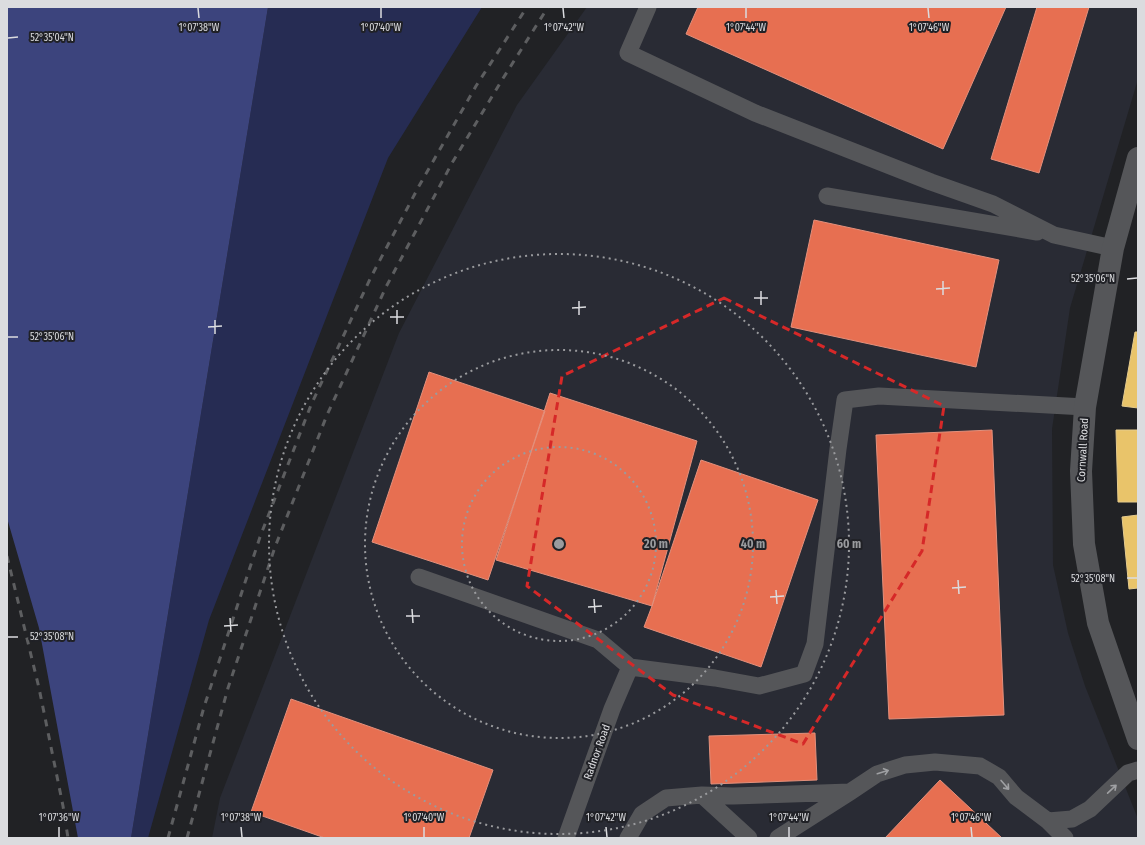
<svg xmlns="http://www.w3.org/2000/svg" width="1145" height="845" font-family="'Fira Sans Condensed',sans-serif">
<rect width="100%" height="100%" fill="#212225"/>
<path fill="#292b34" d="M587,7H1138V79L1070,308L1052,429L1053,565L1068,633L1085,686L1138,819V838H212L220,798L399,333L517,105Z"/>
<path fill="#262c53" d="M268,7H482L388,158L209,620L148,838H131Z"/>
<path fill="#3c447d" d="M7,7H268L131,838H78L39,628L7,518Z"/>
<path fill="#e9c46a" stroke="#e5cb8d" d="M1135,332H1138V408L1122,406Z
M1116,430H1138V502H1118Z
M1138,515V588L1129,589L1122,517Z"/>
<path fill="#e76f51" stroke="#e3907c" d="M698,7H1006L943,149L686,34Z
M1037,7H1089L1039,173L991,159Z
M814,220L999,260L976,367L791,327Z
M429,372L545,411L488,580L372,542Z
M550,393L697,441L652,606L496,560Z
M992,430L1004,715L889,719L876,435Z
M701,460L818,500L761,667L644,627L652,606Z
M291,699L493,770L469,838H325L251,812Z
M815,733L817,780L711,784L709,736Z
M940,780L1002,838H885Z"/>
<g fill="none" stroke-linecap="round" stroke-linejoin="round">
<path stroke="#555659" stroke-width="17" d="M648,7L628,53L755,113L931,182L993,204L1054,235L1113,248
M827,196L1037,232
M419,577L598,640L630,667L715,678L759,686L804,674L815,644L838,449L845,400L879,396L1085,407
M702,795L749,838
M1048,821L1065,838
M566,838L612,709L630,667
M628,838L642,814L666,798L702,795L733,796L850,792
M778,838L850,792L877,774L905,765L935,762L980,766L999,777L1016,797L1048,821L1072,819L1090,809L1128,773L1138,770"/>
<path stroke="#555659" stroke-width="22" d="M1138,158L1113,248L1085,407L1081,471L1084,544L1098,623L1138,739"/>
<path stroke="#5d5e60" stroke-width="3" stroke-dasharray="7 7" stroke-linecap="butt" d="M7,556L39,688L63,806L68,838
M168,838L204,707L260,537L311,405L371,277L419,186L476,86L527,7
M187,838L228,688L275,547L327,415L386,287L452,163L502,80L548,7"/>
</g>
<defs><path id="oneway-shaft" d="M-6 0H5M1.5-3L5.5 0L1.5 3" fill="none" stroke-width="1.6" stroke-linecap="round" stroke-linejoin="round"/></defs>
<g stroke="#9fa0a3">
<use href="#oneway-shaft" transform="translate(883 772) rotate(-17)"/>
<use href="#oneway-shaft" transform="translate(1005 785) rotate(49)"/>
<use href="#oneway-shaft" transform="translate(1112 789) rotate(-43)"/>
</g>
<path fill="none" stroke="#d62828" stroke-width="3" stroke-dasharray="8 5" stroke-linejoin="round" d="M724,298L944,406L922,551L803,744L673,695L527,586L562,376Z"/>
<path fill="none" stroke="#dbdcdf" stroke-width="1.5" d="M198,8L199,18M381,8V18M563,8L564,18M746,8V18M928,8L929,18M8,38L18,37M1127,279L1137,278M943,281V295M936,289L950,288M761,291V305M754,298H768M579,301V315M572,308L586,307M397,310V324M390,317H404M215,320V334M208,327L222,326M8,337H18M1127,578H1137M958,580L959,594M952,588L966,587M776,590L777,604M770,597L784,596M594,599L595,613M588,607L602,606M412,609L413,623M406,616H420M230,618L231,632M224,626L238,625M8,637H18M59,827V837M241,827L242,837M424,827V837M606,827L607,837M789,827V837M971,827L972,837"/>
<g fill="none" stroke="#9a9b9e" stroke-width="2" stroke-dasharray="2 4">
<circle cx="559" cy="544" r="97"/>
<circle cx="559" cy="544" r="194"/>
<circle cx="559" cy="544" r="290"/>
</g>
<g text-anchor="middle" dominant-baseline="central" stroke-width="4" stroke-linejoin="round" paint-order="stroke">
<g font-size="11" fill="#dbdcdf" stroke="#202126">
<text transform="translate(1083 450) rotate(-87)">Cornwall Road</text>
<text transform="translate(597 752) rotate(-70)">Radnor Road</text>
</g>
</g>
<g font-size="10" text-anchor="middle" fill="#dbdcdf" stroke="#202126" stroke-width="4" stroke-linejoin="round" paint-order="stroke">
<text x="199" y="31">1°07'38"W</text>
<text x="381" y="31">1°07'40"W</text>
<text x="564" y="31">1°07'42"W</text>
<text x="746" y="31">1°07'44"W</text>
<text x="929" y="31">1°07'46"W</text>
<text x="52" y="41">52°35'04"N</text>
<text x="1093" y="282">52°35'06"N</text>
<text x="52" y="340">52°35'06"N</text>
<text x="1093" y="582">52°35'08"N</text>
<text x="52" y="640">52°35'08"N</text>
<text x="59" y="821">1°07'36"W</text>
<text x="241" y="821">1°07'38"W</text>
<text x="424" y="821">1°07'40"W</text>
<text x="606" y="821">1°07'42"W</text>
<text x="789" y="821">1°07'44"W</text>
<text x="971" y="821">1°07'46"W</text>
</g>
<circle cx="559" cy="544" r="6" fill="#9a9b9e" stroke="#202126" stroke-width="2"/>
<g font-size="12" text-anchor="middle" font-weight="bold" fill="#9a9b9e" stroke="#202126" stroke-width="4" stroke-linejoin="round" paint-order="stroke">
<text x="656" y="548">20 m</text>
<text x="753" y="548">40 m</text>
<text x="849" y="548">60 m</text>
</g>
<rect width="1145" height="845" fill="none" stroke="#dbdcdf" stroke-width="16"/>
</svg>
